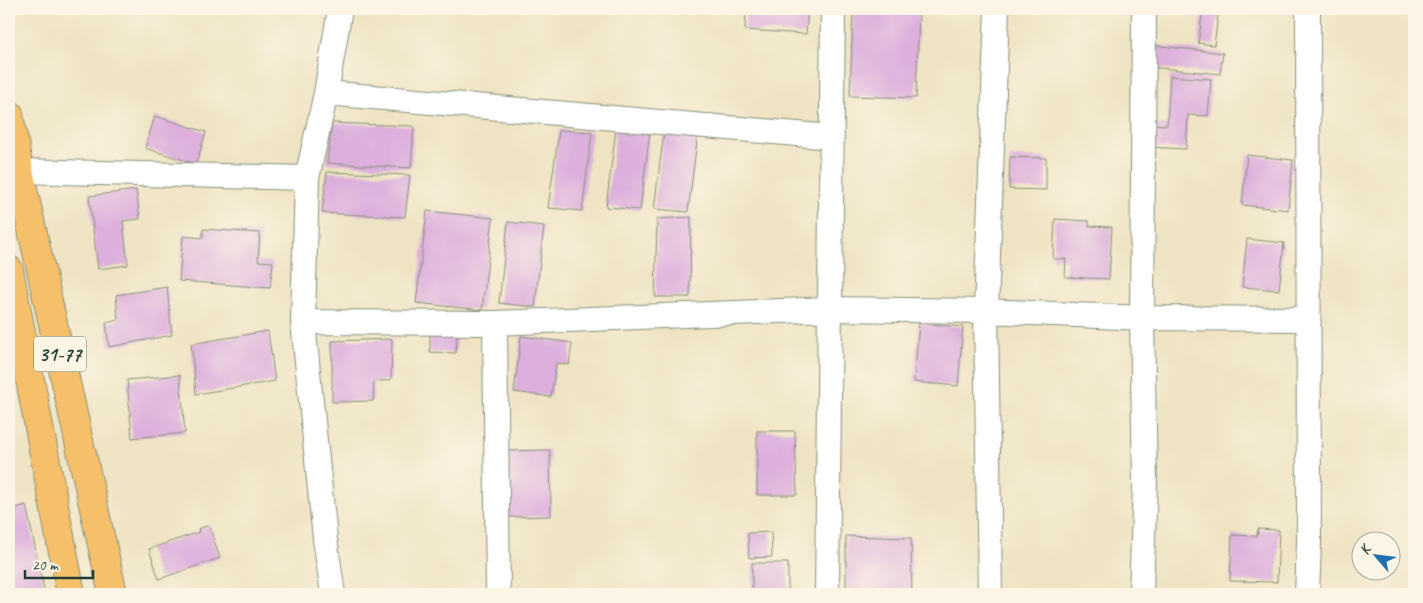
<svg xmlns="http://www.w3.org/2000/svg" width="1423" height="603" font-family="Caveat,sans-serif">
<rect width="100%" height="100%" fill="#fcf5e5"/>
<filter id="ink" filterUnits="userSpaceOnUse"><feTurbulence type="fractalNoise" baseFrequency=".02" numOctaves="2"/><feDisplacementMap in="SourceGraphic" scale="10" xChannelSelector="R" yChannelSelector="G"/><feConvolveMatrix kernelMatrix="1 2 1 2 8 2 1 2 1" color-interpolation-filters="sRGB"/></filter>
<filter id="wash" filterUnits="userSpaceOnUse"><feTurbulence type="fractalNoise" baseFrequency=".0096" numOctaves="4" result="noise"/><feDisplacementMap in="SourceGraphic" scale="20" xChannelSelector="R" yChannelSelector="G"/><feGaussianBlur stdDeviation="1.12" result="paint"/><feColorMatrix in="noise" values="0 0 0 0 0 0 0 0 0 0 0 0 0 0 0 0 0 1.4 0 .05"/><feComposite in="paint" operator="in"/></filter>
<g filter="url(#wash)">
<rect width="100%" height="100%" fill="#eee3c2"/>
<g id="blocks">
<path fill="#dcafdc" d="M746,9H808L806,34L745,30Z
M853,9H919L916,98L850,96Z
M1203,9H1219L1214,45L1198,43Z
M1152,45L1223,53L1220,74L1149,67Z
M1170,76L1211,79L1208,116L1188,115L1186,149L1147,147L1148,124L1167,125Z
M155,116L206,132L196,164L145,148Z
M332,123L414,126L411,168L327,163Z
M616,129L650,131L640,210L606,207Z
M559,130L592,132L582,211L548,208Z
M664,131L698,133L688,212L654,209Z
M1247,155L1293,160L1288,210L1242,205Z
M1010,157L1046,158V190L1009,189Z
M327,172L410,175L405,217L322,213Z
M136,190L140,219L123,221L128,265L98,269L89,196Z
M427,211L493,218L482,310L416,303Z
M691,217L690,297H655L657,219Z
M1055,219L1089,221V226L1112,227L1109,279L1065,277L1066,259H1053Z
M508,222L544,226L535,307L499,303Z
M203,229L260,233L258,261L273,262L270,288L179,281L183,236L203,238Z
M1247,239L1284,243L1279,290L1242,287Z
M167,287L172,335L109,347L106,323L118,320L116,295Z
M919,323L963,327L958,386L914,382Z
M268,331L275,381L196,394L191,344Z
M430,333L457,334L456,353L430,352Z
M521,336L572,343L569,365L556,363L551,397L514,392Z
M392,339L391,380L374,382L373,401L332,402V341Z
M180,375L185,433L132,438L127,380Z
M757,431H795L797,495H757Z
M550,450L551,516L507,517L505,451Z
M26,505L45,594H9V510Z
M209,525L220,558L159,579L149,549L199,532L198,529Z
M1258,529L1279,530L1277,582L1230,581L1232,535L1257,536Z
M771,532L772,557L749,558L748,533Z
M846,536L911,538L912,594H846Z
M752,563H788V594H752Z"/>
</g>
</g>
<g filter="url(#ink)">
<use href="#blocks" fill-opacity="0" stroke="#86907b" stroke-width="1"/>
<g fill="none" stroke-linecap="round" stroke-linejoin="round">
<defs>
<path id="street" d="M326,93L832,137
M19,171L307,178
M303,322L495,323L830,309L986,311L1142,318L1308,319
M495,323L498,594
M333,594L325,539L303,322L307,178L326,93L340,9
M827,594L833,9
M990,594L986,311L997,9
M1141,594L1145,484L1142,318L1144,9
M1307,594L1309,544L1308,9"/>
<path id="primary" d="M9,114L19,171L113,594
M9,270L71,594"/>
</defs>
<use href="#street" stroke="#86907b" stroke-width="26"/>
<use href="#primary" stroke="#86907b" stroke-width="30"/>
<use href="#street" stroke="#fff" stroke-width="24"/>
<use href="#primary" stroke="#f6c06b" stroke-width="28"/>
</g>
</g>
<g text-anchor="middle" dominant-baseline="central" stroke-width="5" stroke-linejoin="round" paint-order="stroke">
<rect fill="#fcf5e5" stroke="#617469" stroke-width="1" x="34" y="336.5" width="52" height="35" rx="4"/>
<g font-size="20" font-weight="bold" fill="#1f3d34">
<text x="60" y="354">31-77</text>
</g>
</g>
<rect width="1423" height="603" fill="none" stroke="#fcf5e5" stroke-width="30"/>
<g transform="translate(1376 556) rotate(298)"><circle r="24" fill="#fcf5e5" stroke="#a4ab9e"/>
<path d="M0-4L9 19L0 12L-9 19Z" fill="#1f6fb2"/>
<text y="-8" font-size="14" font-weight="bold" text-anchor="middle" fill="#1f3d34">K</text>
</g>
<path d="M25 570v8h68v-8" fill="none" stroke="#1f3d34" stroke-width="2.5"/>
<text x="32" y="570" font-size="15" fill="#1f3d34" stroke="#fcf5e5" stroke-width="4" paint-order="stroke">20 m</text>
</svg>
